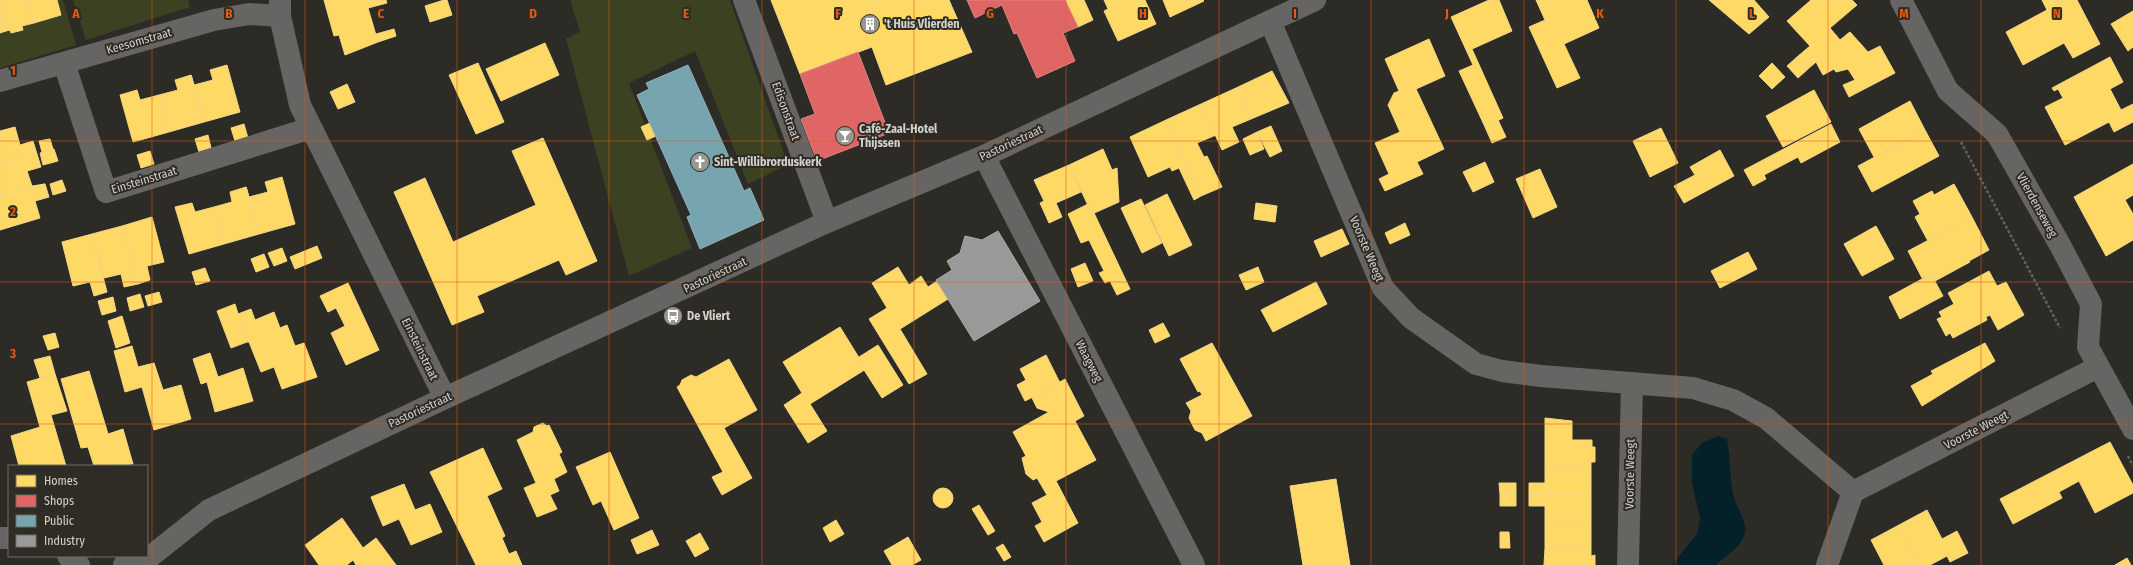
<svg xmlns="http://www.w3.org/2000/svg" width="2133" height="565" font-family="'Fira Sans Condensed',sans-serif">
<rect width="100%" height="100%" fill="#2c2b26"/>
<path fill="#3c4121" d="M0,0H63L76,45L0,68Z
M73,0H188L190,7L86,40Z
M570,0H730L788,165L748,184L695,51L629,83L692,248L629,276L566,39L580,32Z"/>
<path fill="#042028" d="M1718,436L1727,439C1731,460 1729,480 1735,501C1739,512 1749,524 1744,536C1740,548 1725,556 1716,565H1672L1697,534L1700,518L1692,483V455L1702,443Z"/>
<path fill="#ffd966" stroke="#f2d785" d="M0,0H28L34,23L22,26L23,30L11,33L10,30L6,31L0,10Z
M28,0H57L61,15L34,23Z
M324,0H386L387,3L368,8L378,42L345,55L339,35L334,36Z
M444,0H447L452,15L430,22L425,6Z
M771,0H949L972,52L886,85L872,47L800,74Z
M1065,0H1084L1093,20L1078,27Z
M1104,0H1145L1156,24L1118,41L1104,11L1108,9Z
M1163,0H1203L1204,1L1170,17Z
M1489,0H1499L1512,31L1472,49L1503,118L1485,127L1459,71L1473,65L1451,17Z
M1536,0H1587L1599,28L1564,44L1580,78L1557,88L1529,27L1545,20Z
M1709,0H1754L1769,17L1749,34Z
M1811,0H1852L1857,5L1830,28L1840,40L1850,32L1808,69L1797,57L1810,46L1787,21Z
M2042,0H2077L2100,44L2073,58L2064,43L2023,65L2006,32L2047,10Z
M0,10L6,31L0,33Z
M2133,11V47L2128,51L2111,24Z
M394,29L396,36L378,42L376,34Z
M1850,32L1868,52L1880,46L1895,73L1849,97L1843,85L1855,80L1848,69L1836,72L1834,69L1823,75L1816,62Z
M1429,39L1445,76L1416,89L1444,149L1417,162L1423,174L1385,191L1379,179L1389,174L1375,143L1400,132L1388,105L1394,93L1399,91L1385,59Z
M545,43L559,75L501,101L486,69Z
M1797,57L1808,69L1798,78L1787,66Z
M2110,57L2123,82L2110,89L2121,110L2133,104V122L2114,132L2109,122L2065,145L2045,107L2063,98L2058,89L2054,91L2052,88Z
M478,63L504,122L476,134L449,75Z
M1772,63L1785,77L1772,89L1759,76Z
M227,65L240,112L204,122L191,75L194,85L213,80L210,70Z
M1272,71L1289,103L1251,119L1236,88Z
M191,75L204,122L169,132L159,95L178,90L175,80Z
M347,84L355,102L338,109L330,92Z
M1236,88L1251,119L1232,127L1239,142L1222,150L1201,104Z
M137,90L140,100L159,95L169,132L133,142L120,95Z
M1814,90L1831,122L1783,147L1766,116Z
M1910,101L1925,130L1874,157L1859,129Z
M1201,104L1216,135L1197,143L1204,157L1207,156L1222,187L1201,196L1166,120Z
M1166,120L1201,196L1194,200L1179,168L1172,171L1170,167L1148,177L1130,137Z
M1498,120L1506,137L1492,143L1485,127Z
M650,123L656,136L647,140L641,127Z
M244,124L248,138L235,141L231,128Z
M1831,124L1840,142L1801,163L1798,157L1764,175L1766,179L1753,186L1744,170Z
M1271,126L1282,151L1270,157L1257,132Z
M15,127L20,145L33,141L37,154L0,164V131Z
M1661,128L1678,163L1650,177L1633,141Z
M1925,130L1939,156L1872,192L1858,166Z
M1257,132L1264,149L1250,155L1243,139Z
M208,135L211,148L199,152L195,139Z
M543,138L597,261L566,275L559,260L477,296L484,312L452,325L394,192L425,178L453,242L536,205L512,151Z
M50,139L53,149L42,152L39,141Z
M54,149L58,161L43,165L40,153Z
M1103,149L1112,170L1117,168L1119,202L1092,214L1069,165Z
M1720,150L1734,176L1684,203L1674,186L1695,175L1690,167Z
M150,151L154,164L141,168L137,155Z
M37,154L41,167L27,171L32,186L45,184L0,196V164Z
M1485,162L1494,182L1473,192L1463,172Z
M2133,164V195L2125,200L2133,214V240L2106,256L2074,197Z
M1069,165L1081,192L1056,203L1062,217L1049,223L1040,203L1044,201L1034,180Z
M1540,169L1557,207L1533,218L1516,179Z
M282,177L295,224L259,234L246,187L249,197L268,192L265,182Z
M62,180L66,191L53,195L50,184Z
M45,184L49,197L35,201L40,218L0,230V196Z
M1954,184L1972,217L1928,241L1915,217L1920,214L1913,201L1932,191L1934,195Z
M246,187L259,234L224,244L214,207L232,202L230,192Z
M1167,194L1192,245L1169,256L1145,205Z
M1141,199L1162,243L1142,253L1121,208Z
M192,203L195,212L214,207L224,244L189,254L175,207Z
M1256,203L1277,206L1275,222L1254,219Z
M1088,204L1092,214L1094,213L1130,289L1117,295L1110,281L1105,283L1099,273L1104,271L1089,240L1081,243L1068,214Z
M152,217L164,262L147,266L150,280L138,284L122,226Z
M1972,217L1989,250L1969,261L1970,262L1935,281L1931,274L1922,278L1908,251Z
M1405,223L1410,235L1390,244L1385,233Z
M122,226L138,284L124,287L121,274L104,278L92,234Z
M1876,226L1894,259L1862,276L1844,244Z
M1342,229L1349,244L1321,257L1314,241Z
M92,234L107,292L94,296L90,282L73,286L62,242Z
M317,246L322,258L295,269L290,257Z
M282,248L287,261L274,266L268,253Z
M1748,252L1757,269L1720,288L1711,271Z
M264,254L269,267L256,272L251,259Z
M1085,263L1093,281L1078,287L1071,269Z
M898,267L909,285L921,276L928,287L937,281L948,299L900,329L927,374L909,384L869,319L887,308L872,283Z
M1258,267L1264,282L1246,290L1239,275Z
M205,268L210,281L196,285L192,272Z
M1989,271L1997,286L2006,282L2024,315L1998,330L1990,315L1986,317L1987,320L1953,338L1950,333L1946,336L1937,319L1942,317L1939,312L1954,304L1948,293Z
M1931,274L1943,296L1900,319L1889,297Z
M1316,282L1327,304L1273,332L1261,310Z
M348,283L379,350L346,365L331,333L345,326L336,308L328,312L320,296Z
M159,292L162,302L148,306L145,296Z
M140,294L144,307L130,311L127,298Z
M113,297L116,311L102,315L98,301Z
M235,304L247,342L231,348L217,311Z
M251,309L255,320L274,312L280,328L287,325L295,346L304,343L317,377L282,389L274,367L261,372L249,342H247L238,314Z
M122,316L130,343L116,348L108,321Z
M1163,323L1170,336L1155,343L1149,330Z
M840,327L866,369L810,404L827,431L808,443L784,405L802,393L783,362Z
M55,333L59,347L48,350L43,336Z
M1212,343L1252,416L1206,441L1202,433L1195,430L1189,418L1191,411L1186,403L1202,395L1200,391L1198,392L1180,359Z
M1985,343L1995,361L1922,406L1911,386L1933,374L1931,371Z
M878,345L903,385L882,398L864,370L866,369L859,357Z
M132,346L138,367L154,363L163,390L181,385L191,419L154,430L142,387L125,392L114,351Z
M210,353L218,377L243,368L253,401L215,412L207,382L201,384L193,359Z
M1046,355L1060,383L1025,401L1017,385L1026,380L1020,369Z
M50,356L55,374L40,378L34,360Z
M729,359L757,410L724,428L752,478L722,495L712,477L723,472L677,387L680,385L682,380L691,375L696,377Z
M89,371L108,434L123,429L133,464L94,466L88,447L81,448L61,379Z
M55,374L67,411L51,415L66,466H19L11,436L40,427L27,382Z
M1065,379L1084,416L1075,421L1096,460L1056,481L1078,523L1044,542L1035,526L1042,522L1032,503L1047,495L1037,478L1033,480L1026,474L1022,458L1026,456L1013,432L1049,412L1037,408L1032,398Z
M1545,418L1572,421V440H1592V447H1595V462H1591V468H1545Z
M543,423L547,426L549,425L562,452L559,454L567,472L554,479L559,491L550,495L557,509L537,517L524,488L536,483L517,440L533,432L534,427Z
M2110,442L2133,485V493L2095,513L2079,481L2059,492L2062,498L2013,524L2000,499Z
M483,448L502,489L487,496L505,536L502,538L509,554L516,551L522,565H476L430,472Z
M610,452L639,518L614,530L601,501L593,505L576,467Z
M1545,468H1591V495H1529V483H1545Z
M1336,479L1350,565H1303L1290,486Z
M1499,483H1516V494L1500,495Z
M404,484L415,510L430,504L442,532L411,545L399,519L383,526L371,497Z
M933 498a10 10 0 1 1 20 0a10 10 0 1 1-20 0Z
M1516,494V506H1500V495Z
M1529,495H1591V522H1545V506H1529Z
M979,505L995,531L988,535L972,509Z
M1927,510L1942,539L1957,531L1968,553L1950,562L1947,556L1930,565H1919L1899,525Z
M342,518L363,548L376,538L396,565H356L353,560L347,565H319L305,545Z
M836,520L844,534L830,542L823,528Z
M1545,522H1591V548H1545Z
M1899,525L1919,565H1884L1871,540Z
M652,530L659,545L637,554L631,540Z
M1500,532H1509L1510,548H1500Z
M700,533L709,549L695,557L686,541Z
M908,537L921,560L912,565H892L884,551Z
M1003,544L1011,557L1004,561L996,548Z
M1545,548H1591V556L1595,555V565H1544Z
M2127,558L2131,565H2115Z"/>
<path fill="#e06666" stroke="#dc8685" d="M967,0H1065L1078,27L1063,33L1075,61L1037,78L1017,33L1014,34L1002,5L975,18Z
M858,52L889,133L817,161L801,119L815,114L800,74Z"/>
<path fill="#76a5af" stroke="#92b2b8" d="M688,65L744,191L750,188L764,220L700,249L687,217L691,215L637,95L649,89L646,83Z"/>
<path fill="#999" stroke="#aaaaa8" d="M998,231L1040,301L974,341L936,280L952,270L947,261L960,253L965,236L982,240Z"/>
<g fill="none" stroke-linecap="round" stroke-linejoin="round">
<path stroke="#626160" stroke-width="2.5" stroke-dasharray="3 2" stroke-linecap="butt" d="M1961,142L2060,328
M2128,456L2133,466"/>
<path stroke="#666564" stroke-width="22" d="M280,0V16L300,105L445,398
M744,0L827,222
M1901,0L1948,91L1997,134L2060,245L2091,304L2088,347L2133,429
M1270,21L1383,288L1411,318L1476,364L1502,371L1541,376L1693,388L1733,400L1766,418L1853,492
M64,63L106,192L311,128
M0,81L214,20L249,14L280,16
M984,156L1194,565
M0,538H9
M68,556L79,565
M124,565L151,556L209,510L445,398L827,222L984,156L1315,0
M1628,565L1632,383
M1827,565L1853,492L2098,367"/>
</g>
<path fill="none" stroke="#e8590c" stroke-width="1" stroke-opacity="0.55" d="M152,0V565M305,0V565M457,0V565M609,0V565M762,0V565M914,0V565M1066,0V565M1219,0V565M1371,0V565M1524,0V565M1676,0V565M1828,0V565M1981,0V565M0,141H2133M0,282H2133M0,424H2133"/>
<defs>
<symbol id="building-disc" viewBox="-11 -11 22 22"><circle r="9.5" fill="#989792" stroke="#2e2c24"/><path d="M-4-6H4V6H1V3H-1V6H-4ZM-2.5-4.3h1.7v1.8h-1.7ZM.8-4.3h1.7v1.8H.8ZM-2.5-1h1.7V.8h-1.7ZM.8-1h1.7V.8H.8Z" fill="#fff"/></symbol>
<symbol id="bar-disc" viewBox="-11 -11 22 22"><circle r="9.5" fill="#989792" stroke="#2e2c24"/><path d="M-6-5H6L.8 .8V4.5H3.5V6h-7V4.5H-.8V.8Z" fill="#fff"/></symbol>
<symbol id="church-disc" viewBox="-11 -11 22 22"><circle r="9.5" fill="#989792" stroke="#2e2c24"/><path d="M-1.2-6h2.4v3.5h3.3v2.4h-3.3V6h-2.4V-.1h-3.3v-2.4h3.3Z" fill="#fff"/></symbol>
<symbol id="bus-disc" viewBox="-11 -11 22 22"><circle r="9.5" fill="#989792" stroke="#2e2c24"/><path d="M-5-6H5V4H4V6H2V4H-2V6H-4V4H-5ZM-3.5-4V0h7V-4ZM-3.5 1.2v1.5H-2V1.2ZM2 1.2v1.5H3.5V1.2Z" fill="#fff"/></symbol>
</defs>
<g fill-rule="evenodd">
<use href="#building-disc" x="859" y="13" width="22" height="22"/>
<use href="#bar-disc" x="834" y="125" width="22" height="22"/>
<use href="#church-disc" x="689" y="151" width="22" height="22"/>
<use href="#bus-disc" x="662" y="305" width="22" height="22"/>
</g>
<g text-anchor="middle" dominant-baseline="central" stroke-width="4" stroke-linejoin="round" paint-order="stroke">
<g font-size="12" font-weight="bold" fill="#d2d1cc" stroke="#2e2c24" text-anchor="start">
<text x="884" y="24">'t Huis Vlierden</text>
<text x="859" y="129">Café-Zaal-Hotel<tspan x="859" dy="14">Thijssen</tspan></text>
<text x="714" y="162">Sint-Willibrorduskerk</text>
<text x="687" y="316">De Vliert</text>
</g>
<g font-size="12" fill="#d2d1cc" stroke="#2e2c24">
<text transform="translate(139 41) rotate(-16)">Keesomstraat</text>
<text transform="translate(786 111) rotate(70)">Edisonstraat</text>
<text transform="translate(1011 143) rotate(-25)">Pastoriestraat</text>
<text transform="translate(144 180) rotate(-17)">Einsteinstraat</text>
<text transform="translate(2037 205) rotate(61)">Vlierdenseweg</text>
<text transform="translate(1367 249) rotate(67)">Voorste Weegt</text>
<text transform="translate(715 275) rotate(-25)">Pastoriestraat</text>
<text transform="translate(420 349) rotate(64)">Einsteinstraat</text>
<text transform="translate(1089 361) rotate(63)">Waagweg</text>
<text transform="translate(420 410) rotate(-25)">Pastoriestraat</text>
<text transform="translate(1976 430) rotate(-27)">Voorste Weegt</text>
<text transform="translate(1630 474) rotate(-89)">Voorste Weegt</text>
</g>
</g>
<g font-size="13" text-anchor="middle" font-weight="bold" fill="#e8590c" stroke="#2e2c24" stroke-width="4" stroke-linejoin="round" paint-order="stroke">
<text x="76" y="18">A</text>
<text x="229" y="18">B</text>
<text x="381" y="18">C</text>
<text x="533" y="18">D</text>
<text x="686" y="18">E</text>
<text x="838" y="18">F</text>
<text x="990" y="18">G</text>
<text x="1143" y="18">H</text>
<text x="1295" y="18">I</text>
<text x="1447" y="18">J</text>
<text x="1600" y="18">K</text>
<text x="1752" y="18">L</text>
<text x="1904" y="18">M</text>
<text x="2057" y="18">N</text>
<text x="13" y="75">1</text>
<text x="13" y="216">2</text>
<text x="13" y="358">3</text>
</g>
<rect x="8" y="465" width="140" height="92" fill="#2e2c24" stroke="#706e67"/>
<rect x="16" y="475" width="20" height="12" fill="#ffd966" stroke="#706e67"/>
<text x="44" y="485" font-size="12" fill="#d2d1cc">Homes</text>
<rect x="16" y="495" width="20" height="12" fill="#e06666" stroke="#706e67"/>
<text x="44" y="505" font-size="12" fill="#d2d1cc">Shops</text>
<rect x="16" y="515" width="20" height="12" fill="#76a5af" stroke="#706e67"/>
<text x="44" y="525" font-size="12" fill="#d2d1cc">Public</text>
<rect x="16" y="535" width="20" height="12" fill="#999999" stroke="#706e67"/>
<text x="44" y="545" font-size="12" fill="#d2d1cc">Industry</text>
</svg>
